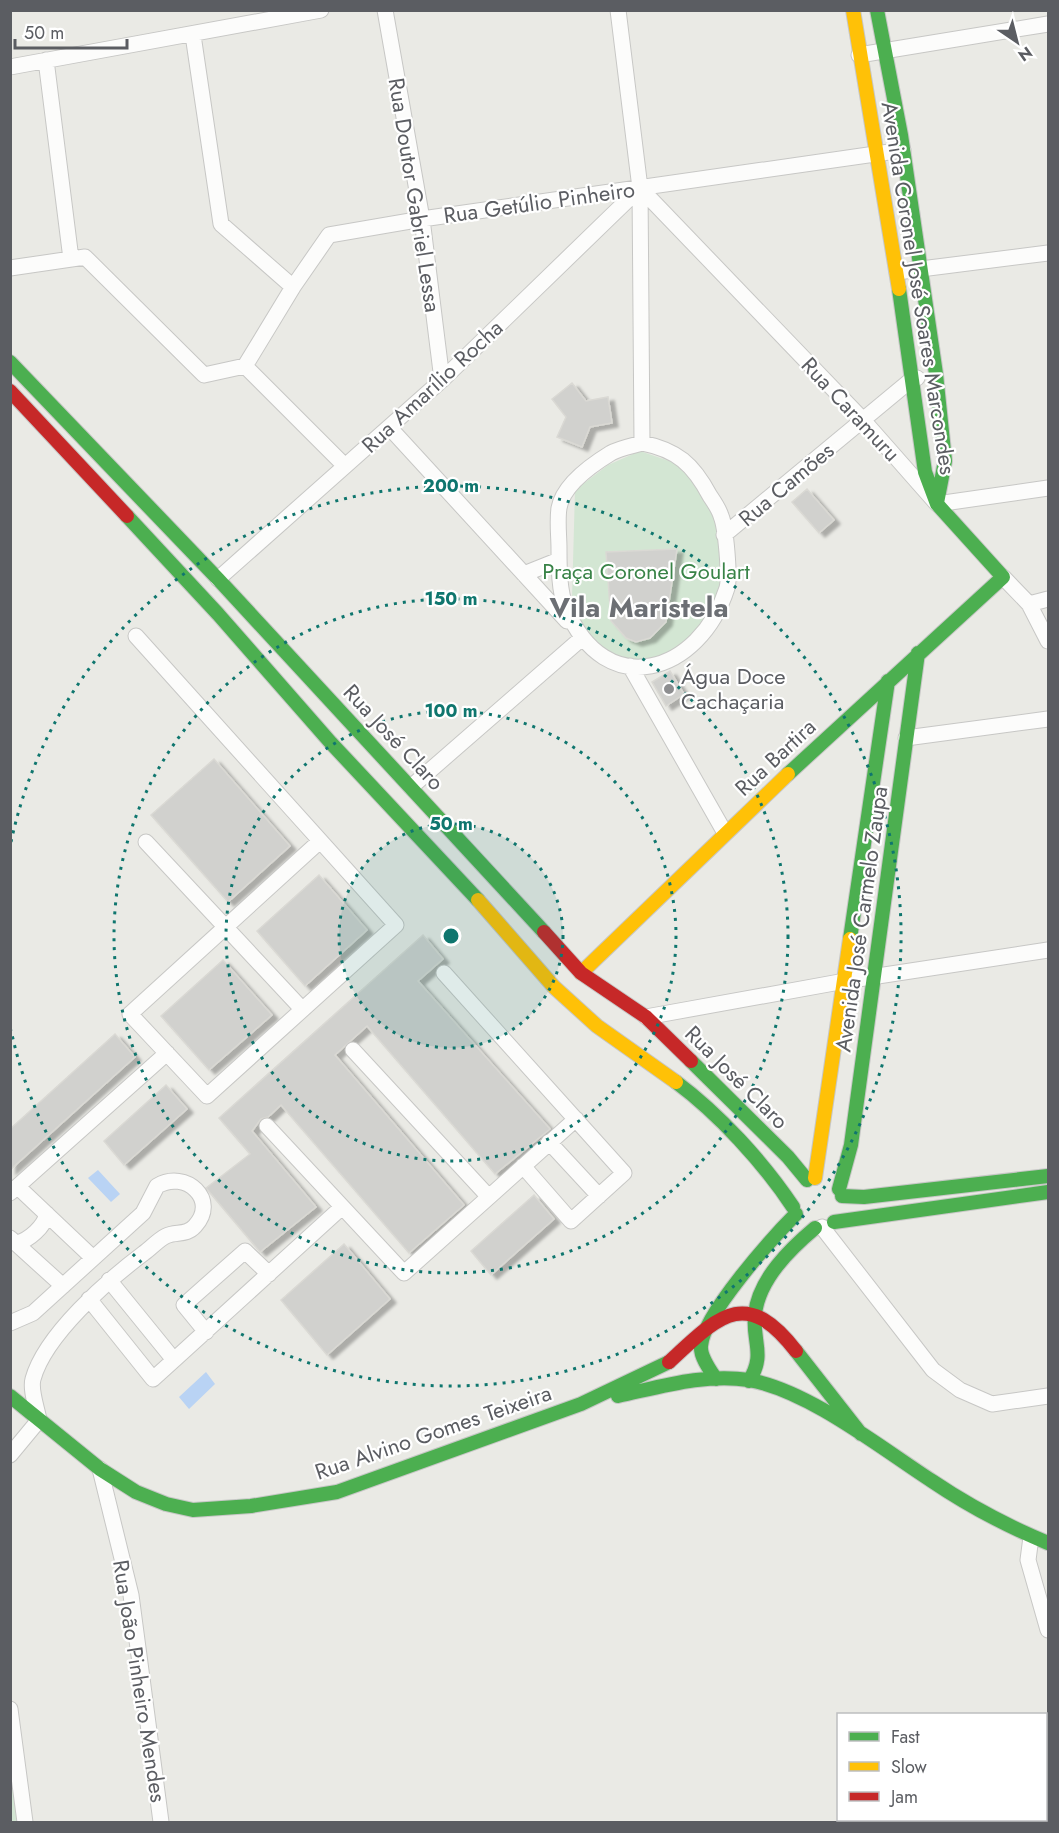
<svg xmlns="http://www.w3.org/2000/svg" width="1059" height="1833" font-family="Jost,sans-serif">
<defs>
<filter id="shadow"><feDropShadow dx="6" dy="4" stdDeviation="1.5" flood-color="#0004"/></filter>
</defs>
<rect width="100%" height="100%" fill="#eaeae5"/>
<path fill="#d3e6d3" d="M640,451L678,464L702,492L717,517L723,584L706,619L684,644L658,660L630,659L613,654L599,646L582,627L572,599L575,490L608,465Z
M11,1766L18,1822H11Z"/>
<path fill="#b9d3f4" d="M98,1170L120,1194L111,1202L88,1178Z
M206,1372L215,1384L189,1409L179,1397Z"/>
<path fill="#d1d1ce" stroke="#dad9d4" stroke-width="1.5" filter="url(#shadow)" d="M572,383L586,401L608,397L612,423L590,427L582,447L557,437L566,417L552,399Z
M807,489L834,520L819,533L792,502Z
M677,549L666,622L650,638L636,642L626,638L611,621L606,552Z
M670,671L684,694L666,706L652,682Z
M214,759L290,846L228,902L151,815Z
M319,875L367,930L305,986L257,931Z
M423,935L443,959L418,981L550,1129L495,1174L367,1026L335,1055L464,1205L409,1253L281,1105L268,1117L261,1119L252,1131L316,1207L260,1252L206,1188L250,1154L219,1118Z
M223,960L272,1015L209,1070L161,1016Z
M115,1034L135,1057L10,1170V1129Z
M166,1085L187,1109L124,1165L104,1141Z
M534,1195L554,1219L491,1275L471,1251Z
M344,1244L390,1299L327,1355L281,1300Z"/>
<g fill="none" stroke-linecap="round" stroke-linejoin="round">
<defs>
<path id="street" d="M385,10L422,219L442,380
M618,10L640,188L642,443
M193,35L221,224L293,287
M859,55L1048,24
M46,60L71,259
M10,67L321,10
M640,188L863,420L937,504L1048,488
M10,268L85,257L204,375L245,366L345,466
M897,272L1048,253
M245,366L293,287L329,235L422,219L903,150
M389,427L567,621
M642,443C677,450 693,464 710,496C714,502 719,509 721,516C726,528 730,577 727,588C700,674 605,703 566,608C559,591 559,567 559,549C559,536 557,521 559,508C563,485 593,464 611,453C620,448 632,446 642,443Z
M724,535L911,380L917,378
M524,574L559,560
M1003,577L1029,604L1048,641
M218,579L442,380L640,188
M1029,604L1048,599
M136,636L396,925L207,1096L130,1014L320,841
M630,666L725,833
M906,738L1048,719
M411,787L582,638
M146,842L302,1009
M444,973L624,1173L571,1221L523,1166
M646,1017L845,981L1048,950
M353,1050L488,1196
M267,1126L404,1273L576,1119
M549,1142L599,1196
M18,1187L92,1257
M10,1193L167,1053
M822,1227L933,1370L960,1390L992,1404L1048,1396
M10,1238L63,1286
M17,1243C29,1240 44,1227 47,1214
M89,1299L153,1379L174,1360L109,1280
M10,1323L33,1313L143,1213L157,1186C186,1169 219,1200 195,1226C186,1236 176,1231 166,1236C158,1240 151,1248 144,1253C108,1280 45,1335 33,1379C30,1390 37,1408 39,1420L10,1455
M206,1332L184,1305L245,1251L269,1274
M174,1360L341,1208
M100,1469L131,1595L161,1822
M1031,1537L1028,1560L1048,1630
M10,1709L25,1822
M1046,1776H1048"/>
<path id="fast" d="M877,10L901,135L936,374L945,461L937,503
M10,362L218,579L544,932
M127,516L218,614L331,743L478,900
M788,774L1003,577L937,504L925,472L899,289
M850,939L888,681
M691,1061L788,1157L807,1180
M676,1082C719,1114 763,1162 793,1207
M839,1189L851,1145L918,653
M842,1196L864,1197L1048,1176
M834,1222L1048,1192
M796,1351L861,1434
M716,1379C710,1370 700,1357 701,1346C703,1315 773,1237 796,1214
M749,1381C766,1354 752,1342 755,1314C759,1279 790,1249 815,1228
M10,1396L100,1469L136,1492L166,1504L193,1510L251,1506L337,1492L581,1404L669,1362
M618,1396C660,1387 705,1373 749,1380C808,1390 881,1448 932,1481C969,1506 1007,1526 1048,1543"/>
<path id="slow" d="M853,10L899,289
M478,900L554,987L597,1026L676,1082
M581,973L788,774
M815,1178L850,939"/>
<path id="jam" d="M10,391L127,516
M544,932L581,973L646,1017L691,1061
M669,1362C718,1317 745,1285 796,1351"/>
</defs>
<use href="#street" stroke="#c7c7c5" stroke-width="17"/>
<use href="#fast" stroke="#c7c7c6" stroke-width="16"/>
<use href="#slow" stroke="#c7c7c6" stroke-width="16"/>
<use href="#jam" stroke="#c7c7c6" stroke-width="16"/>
<use href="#street" stroke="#fcfcfb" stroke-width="15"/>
<use href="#fast" stroke="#4caf50" stroke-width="14"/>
<use href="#slow" stroke="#ffc107" stroke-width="14"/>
<use href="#jam" stroke="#c62828" stroke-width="14"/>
</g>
<circle cx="451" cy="936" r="112" fill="#0f766e" fill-opacity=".12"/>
<g fill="none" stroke="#0f766e" stroke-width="3" stroke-dasharray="3 6">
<circle cx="451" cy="936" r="112"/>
<circle cx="451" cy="936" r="225"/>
<circle cx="451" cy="936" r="337"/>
<path d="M11 842A450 450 0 1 1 11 1030"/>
</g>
<circle fill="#8d8e90" stroke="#fff" stroke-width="2" cx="669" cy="689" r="6"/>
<g text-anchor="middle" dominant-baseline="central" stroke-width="4.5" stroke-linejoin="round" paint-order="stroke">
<g font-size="22" fill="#5b5d62" stroke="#fff">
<text transform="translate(415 195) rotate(81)">Rua Doutor Gabriel Lessa</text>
<text transform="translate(539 202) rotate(-8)">Rua Getúlio Pinheiro</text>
<text transform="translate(919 288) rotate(81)">Avenida Coronel José Soares Marcondes</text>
<text transform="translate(432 386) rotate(-43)">Rua Amarílio Rocha</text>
<text transform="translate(851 409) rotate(47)">Rua Caramuru</text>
<text transform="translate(786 484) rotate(-40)">Rua Camões</text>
<text transform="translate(394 737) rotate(47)">Rua José Claro</text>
<text transform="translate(775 757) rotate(-43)">Rua Bartira</text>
<text transform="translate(861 919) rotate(-82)">Avenida José Carmelo Zaupa</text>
<text transform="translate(737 1077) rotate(45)">Rua José Claro</text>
<text transform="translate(433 1432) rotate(-19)">Rua Alvino Gomes Teixeira</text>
<text transform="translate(140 1681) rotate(81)">Rua João Pinheiro Mendes</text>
</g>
<g font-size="22" fill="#398347" stroke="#fff">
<text x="646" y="571">Praça Coronel Goulart</text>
</g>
<g font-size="22" fill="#5b5d62" stroke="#fff" text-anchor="start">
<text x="681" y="676">Água Doce<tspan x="681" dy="25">Cachaçaria</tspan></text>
</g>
<g font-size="28" font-weight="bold" fill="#6c6f74" stroke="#fff">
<text x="639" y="607">Vila Maristela</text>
</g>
</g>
<circle cx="451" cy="936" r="9" fill="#0f766e" stroke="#fff" stroke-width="3"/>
<g font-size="18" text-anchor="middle" font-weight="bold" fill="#0f766e" stroke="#fff" stroke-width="4.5" stroke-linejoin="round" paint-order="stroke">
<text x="451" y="492">200 m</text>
<text x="451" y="605">150 m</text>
<text x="451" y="717">100 m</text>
<text x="451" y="830">50 m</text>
</g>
<rect width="1059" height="1833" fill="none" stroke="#5b5d62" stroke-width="24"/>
<rect x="837" y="1713" width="210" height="108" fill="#ffffff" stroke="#bdbec0" stroke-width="1.5"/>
<rect x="849" y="1732" width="30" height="9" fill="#4caf50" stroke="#bdbec0" stroke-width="1.5"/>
<text x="891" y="1743" font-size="18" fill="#5b5d62">Fast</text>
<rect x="849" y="1762" width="30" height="9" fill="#ffc107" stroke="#bdbec0" stroke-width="1.5"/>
<text x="891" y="1773" font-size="18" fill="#5b5d62">Slow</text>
<rect x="849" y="1792" width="30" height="9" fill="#c62828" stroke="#bdbec0" stroke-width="1.5"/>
<text x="891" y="1803" font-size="18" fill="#5b5d62">Jam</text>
<g transform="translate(1017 42) rotate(145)" stroke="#ffffff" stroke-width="4.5" paint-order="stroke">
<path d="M0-4.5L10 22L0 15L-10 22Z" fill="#5b5d62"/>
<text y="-9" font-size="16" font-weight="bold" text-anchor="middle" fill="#5b5d62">N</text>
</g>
<path d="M15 39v9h112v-9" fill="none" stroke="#5b5d62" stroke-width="3"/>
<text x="24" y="39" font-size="18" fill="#5b5d62" stroke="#ffffff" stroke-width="4.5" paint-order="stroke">50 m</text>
</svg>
